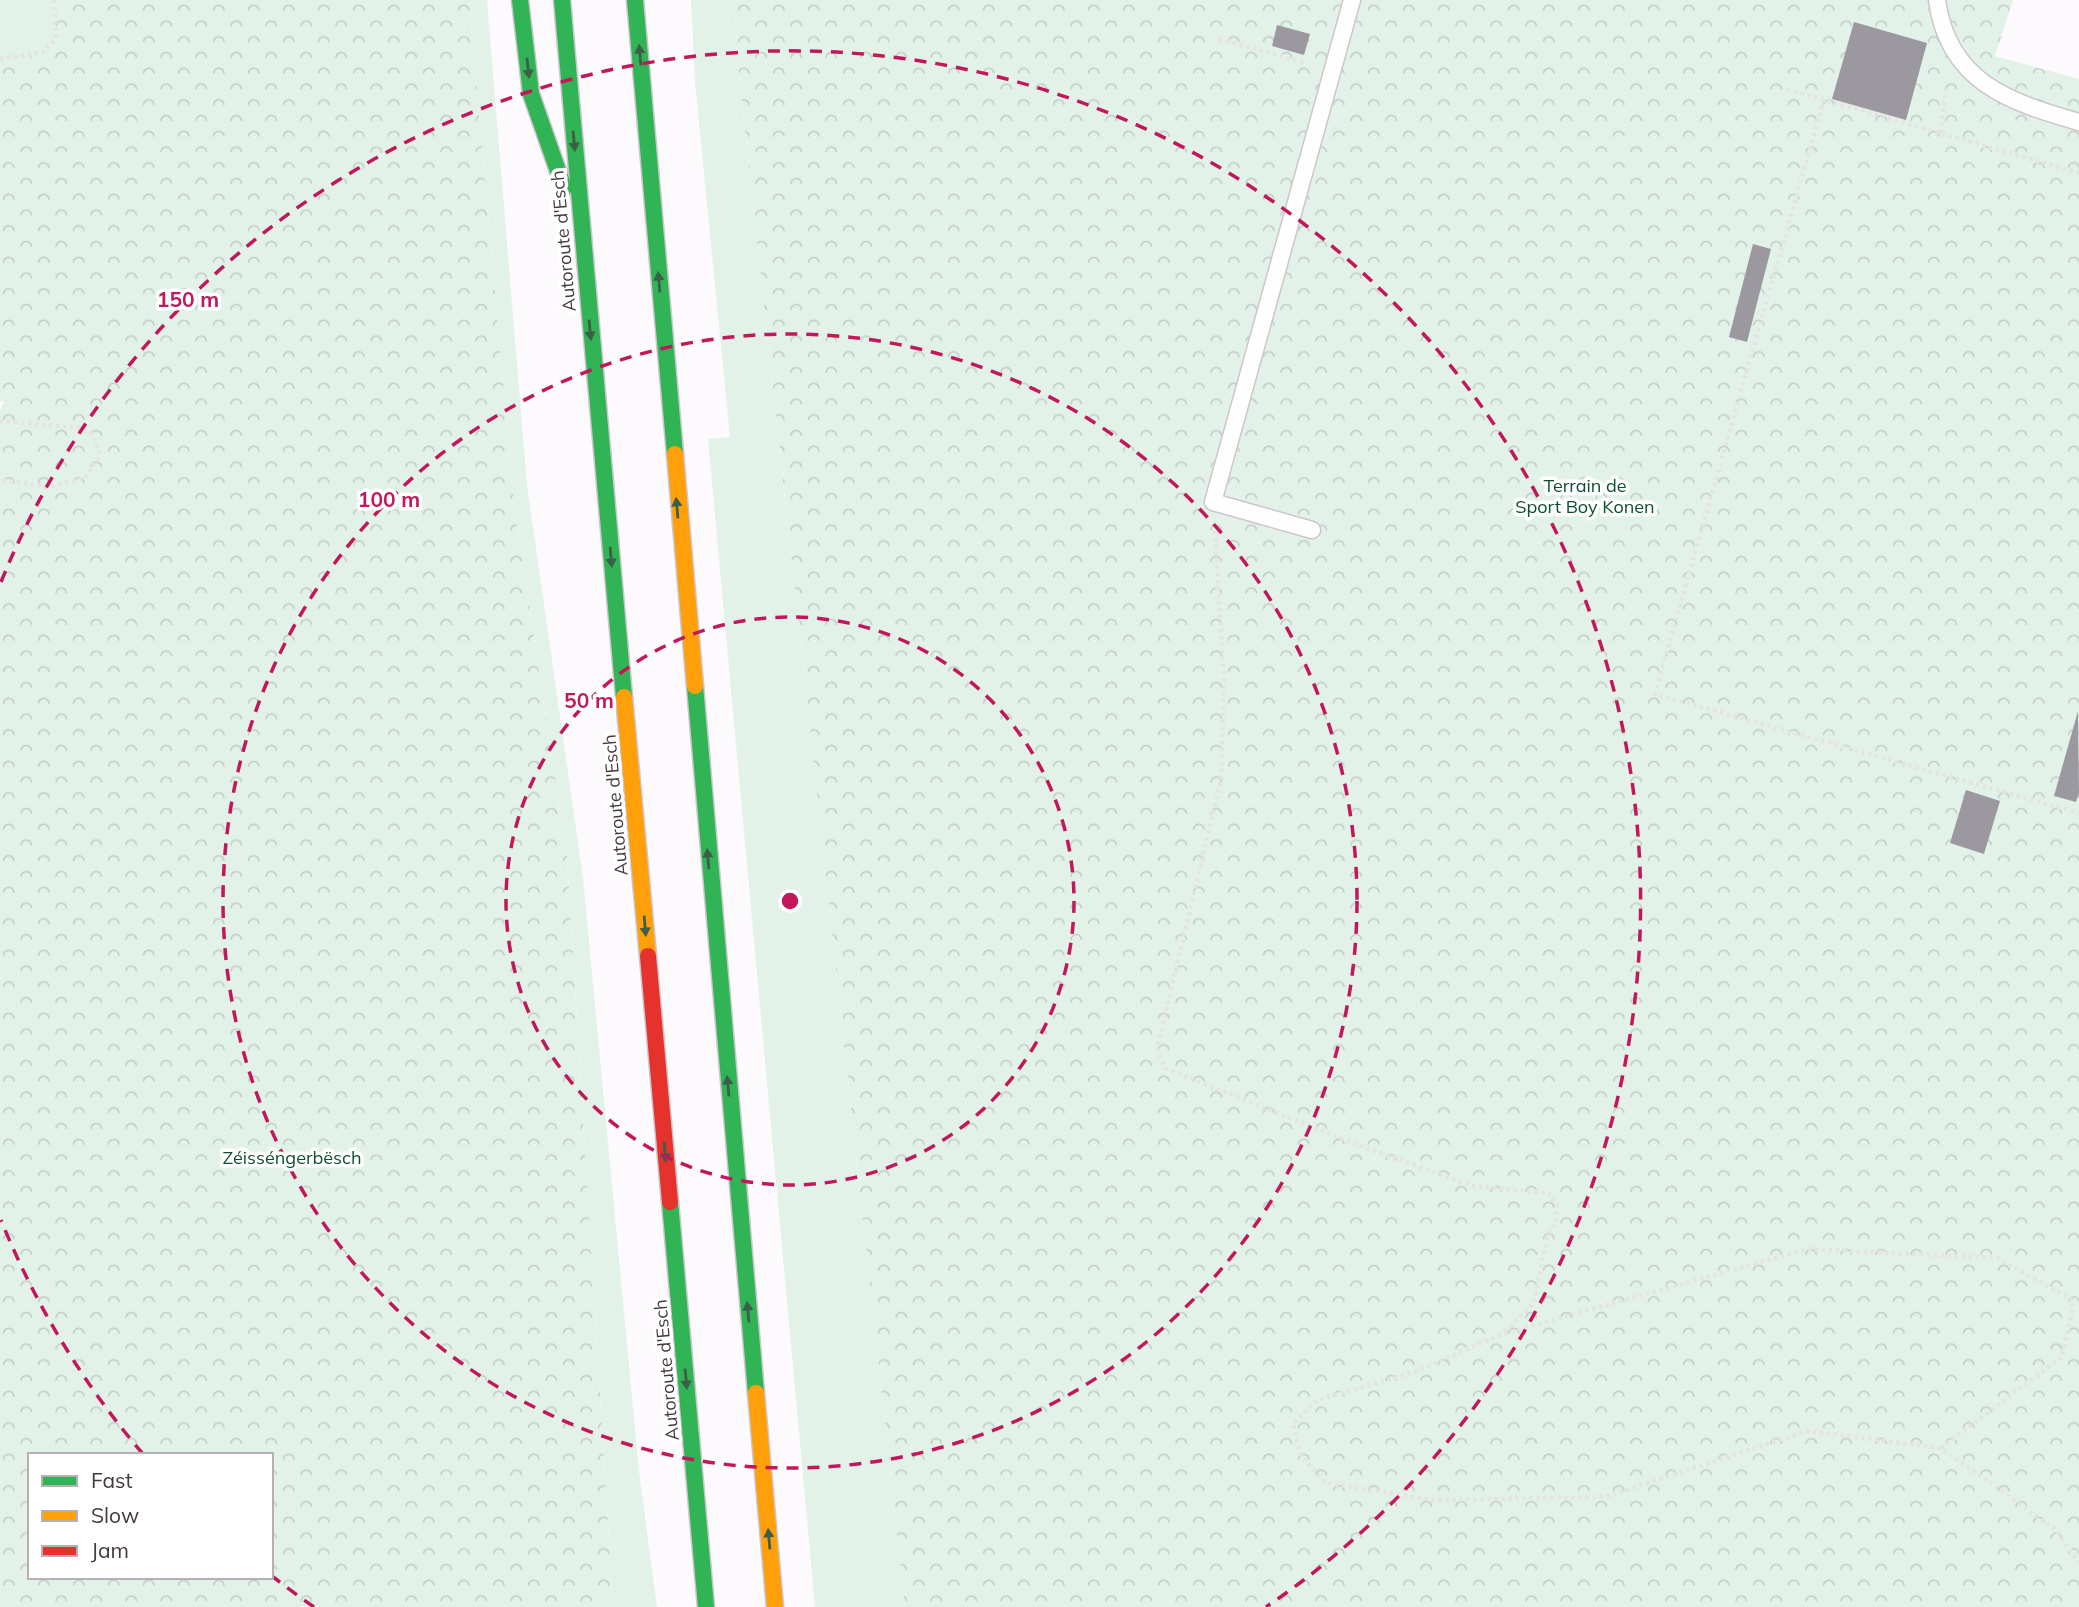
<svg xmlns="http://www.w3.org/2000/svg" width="2079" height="1607" font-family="Mulish,sans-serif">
<defs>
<pattern id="forest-crowns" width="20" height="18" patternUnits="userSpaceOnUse" patternTransform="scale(1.75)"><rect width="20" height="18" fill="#e3f2e9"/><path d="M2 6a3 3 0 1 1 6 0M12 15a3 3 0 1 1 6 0" fill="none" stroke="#c4d0c9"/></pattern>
</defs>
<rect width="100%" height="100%" fill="#fdfafd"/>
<path fill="#e3f2e9" d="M0,0H54L56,38L44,52L0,68Z
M469,0H487L527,485L583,878L639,1471L657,1607H613L567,857L514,506Z
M691,0H734L739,75L905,1607H815L708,439L730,437L695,82Z"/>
<path fill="url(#forest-crowns)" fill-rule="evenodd" d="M54,0H469L514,506L567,857L613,1607H0V411L4,401H0V68L44,52L56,38ZM30,1455H271V1577H30Z
M734,0H2013L1995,56L2079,79V1607H905L739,75Z"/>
<path fill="#9b999f" d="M1854,22L1927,43L1906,120L1832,99Z
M1277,25L1310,34L1304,55L1272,46Z
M1753,244L1771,249L1747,342L1729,337Z
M2078,711L2079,793L2076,802L2054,796Z
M1966,790L2000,801L1984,854L1950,843Z"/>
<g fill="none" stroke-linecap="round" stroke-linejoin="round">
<defs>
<path id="lane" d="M1937,0C1948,82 2009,102 2079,122
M1312,530L1213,502L1352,0"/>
<path id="fast" d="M520,0L531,94L564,188
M562,0L624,697
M635,0L675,454
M695,686L756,1393
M670,1202L706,1607"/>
<path id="slow" d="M675,454L695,686
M624,697L648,956
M756,1393L775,1607"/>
<path id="jam" d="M648,956L670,1202"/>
</defs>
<use href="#lane" stroke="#ccc6cc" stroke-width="19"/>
<use href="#fast" stroke="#ccc6cc" stroke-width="19"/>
<use href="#slow" stroke="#ccc6cc" stroke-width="19"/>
<use href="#jam" stroke="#ccc6cc" stroke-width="19"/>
<path stroke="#e5e4e5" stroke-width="4.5" stroke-dasharray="3.5 3.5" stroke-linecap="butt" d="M1219,39L1306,63
M0,59L44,52L56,38L54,0
M1787,89L2079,173
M1824,99L1655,694L2079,813
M1941,133L1946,86
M0,421L76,427L94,436L100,456L85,478L50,487L0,480
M1215,531L1224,681L1221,780L1157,1048L1165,1068L1355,1144L1473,1186L1549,1193L1557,1206L1555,1224L1547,1237L1534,1303L1504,1332
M1941,1448L2062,1357L2074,1301L1998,1258L1808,1249L1502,1334L1415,1372L1317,1400L1293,1424L1301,1456L1326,1483L1433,1500L1605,1497L1807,1431L1941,1448L2055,1529L2079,1563"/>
<use href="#lane" stroke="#fffeff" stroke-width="16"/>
<use href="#fast" stroke="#30b455" stroke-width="16"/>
<use href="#slow" stroke="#ff9f0a" stroke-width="16"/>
<use href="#jam" stroke="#e5322d" stroke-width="16"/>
</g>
<defs><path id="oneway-solid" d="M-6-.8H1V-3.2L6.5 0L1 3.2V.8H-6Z" transform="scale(1.75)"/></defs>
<g fill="#3d5e48">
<use href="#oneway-solid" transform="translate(640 55) rotate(-95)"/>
<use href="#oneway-solid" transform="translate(528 68) rotate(84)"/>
<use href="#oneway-solid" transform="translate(574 141) rotate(85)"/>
<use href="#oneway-solid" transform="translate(659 282) rotate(-95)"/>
<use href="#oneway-solid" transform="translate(590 330) rotate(85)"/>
<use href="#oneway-solid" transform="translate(677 508) rotate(-95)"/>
<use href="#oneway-solid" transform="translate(611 557) rotate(85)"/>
<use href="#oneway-solid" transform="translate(708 859) rotate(-95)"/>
<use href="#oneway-solid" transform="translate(645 926) rotate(85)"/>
<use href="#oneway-solid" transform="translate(728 1086) rotate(-95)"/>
<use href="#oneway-solid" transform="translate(665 1152) rotate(85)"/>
<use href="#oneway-solid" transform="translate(748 1312) rotate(-95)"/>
<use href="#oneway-solid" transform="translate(686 1379) rotate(85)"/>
<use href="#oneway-solid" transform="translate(769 1539) rotate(-95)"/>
</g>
<g fill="none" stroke="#c2185b" stroke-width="3.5" stroke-dasharray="12 9">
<circle cx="790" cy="901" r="284"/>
<circle cx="790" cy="901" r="567"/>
<path d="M314 1607A851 851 0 0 1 272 1576M143 1454A851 851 0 0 1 1 1220M1 582A851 851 0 1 1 1266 1607"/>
</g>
<g text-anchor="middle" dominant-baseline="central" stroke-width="7" stroke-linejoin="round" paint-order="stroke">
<g font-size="18" fill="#433942" stroke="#fff">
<text transform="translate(563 241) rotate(-95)">Autoroute d'Esch</text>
<text transform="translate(615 805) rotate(-95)">Autoroute d'Esch</text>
<text transform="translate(666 1370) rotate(-95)">Autoroute d'Esch</text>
</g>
<g font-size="18" fill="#0d4f31" stroke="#fff">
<text x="1585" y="485">Terrain de<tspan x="1585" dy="21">Sport Boy Konen</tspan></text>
<text x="292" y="1157">Zéisséngerbësch</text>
</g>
</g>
<circle cx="790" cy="901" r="10" fill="#c2185b" stroke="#fff" stroke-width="3.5"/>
<g font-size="21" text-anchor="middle" font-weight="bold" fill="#c2185b" stroke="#fff" stroke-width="7" stroke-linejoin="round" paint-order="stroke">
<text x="188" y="307">150 m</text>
<text x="389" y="507">100 m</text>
<text x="589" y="708">50 m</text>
</g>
<rect x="28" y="1453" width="245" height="126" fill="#ffffff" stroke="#b4b0b3" stroke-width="2"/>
<rect x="42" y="1476" width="35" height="10" fill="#30b455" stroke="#b4b0b3" stroke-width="2"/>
<text x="91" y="1488" font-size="21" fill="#433942">Fast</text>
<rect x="42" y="1511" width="35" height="10" fill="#ff9f0a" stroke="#b4b0b3" stroke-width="2"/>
<text x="91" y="1523" font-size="21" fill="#433942">Slow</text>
<rect x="42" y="1546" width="35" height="10" fill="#e5322d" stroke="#b4b0b3" stroke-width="2"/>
<text x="91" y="1558" font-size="21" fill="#433942">Jam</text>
</svg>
